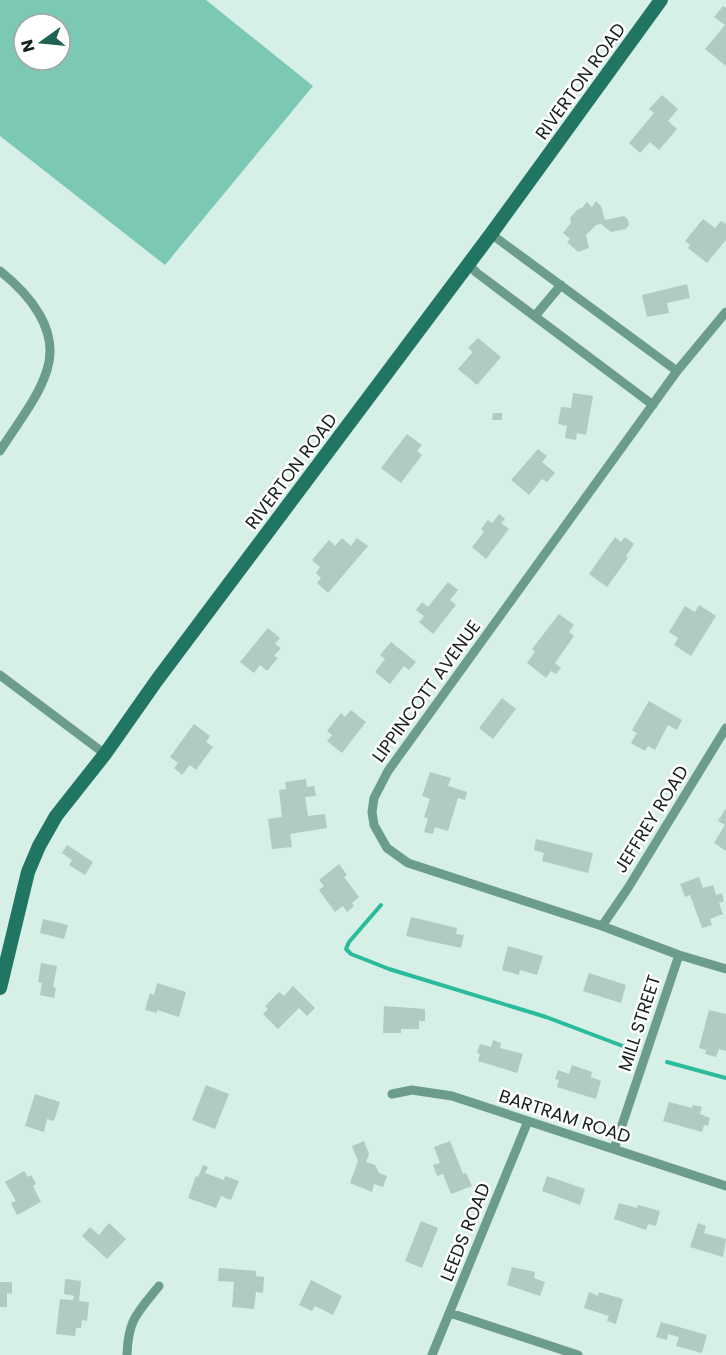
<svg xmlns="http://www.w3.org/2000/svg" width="726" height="1355" font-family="Poppins,sans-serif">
<rect width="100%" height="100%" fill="#d6efe7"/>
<path fill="#7bc9b4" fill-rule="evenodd" d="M0,0H206L313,86L165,265L0,136ZM24,24H60V60H24Z"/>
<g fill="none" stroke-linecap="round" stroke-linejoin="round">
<path stroke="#2abb9d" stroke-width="4" d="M381,905L349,942L346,949L351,954L389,969L546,1017L628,1048
M667,1062L726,1078"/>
</g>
<path fill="#b1cac2" d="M723,6L726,8V66L705,49L725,25L714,17Z
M662,95L678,109L668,121L677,129L659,150L650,142L640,153L629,143L654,113L649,109Z
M596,201L601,206L605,220L624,216L628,220L629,225L626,229L611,232L601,224L596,225L586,235L589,248L578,252L567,242L570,239L563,233L571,223L570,218L578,209L582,208L587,202L592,207Z
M703,219L715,228L721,221L726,224V240L707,263L688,248L690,245L685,241Z
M687,284L690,298L667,303L669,313L647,317L642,295Z
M478,338L501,357L477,385L458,369L473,352L468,348Z
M573,393L593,396L586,435L577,433L576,440L565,438L567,426L558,424L561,407L571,408Z
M493,413H502V420H492Z
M407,434L422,445L417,451L422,455L401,483L381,468Z
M538,449L547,456L542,462L555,473L547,482L542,479L529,495L511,480Z
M499,514L505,519L501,523L509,529L486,559L472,547L484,532L481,529L488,520L492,523Z
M615,537L621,542L625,537L634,544L626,556L628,558L607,587L589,574Z
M342,538L351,546L357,538L368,546L328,593L317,583L321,578L316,573L320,567L312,560L329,540L335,546Z
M448,582L458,590L450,600L456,605L433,634L419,622L424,616L416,610L422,602L428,607Z
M699,605L716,616L691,656L674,645L678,638L669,632L685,606L695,612Z
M559,614L574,625L569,632L574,636L555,663L561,668L556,674L551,671L546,678L527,663L535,652L532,649Z
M268,628L280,638L275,644L281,648L274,656L278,658L267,671L260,665L254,673L240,662Z
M391,642L416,662L409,670L404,666L390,684L375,672L385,659L380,655Z
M502,698L516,709L493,739L479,728Z
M649,701L682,720L677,730L668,725L655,750L648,746L645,751L631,743L637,733L632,730Z
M351,710L366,722L342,753L327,741L332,735L327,731L341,713L345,717Z
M194,724L210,736L206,742L213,747L196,770L190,765L182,775L174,768L178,763L170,757Z
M430,772L451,778L448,786L467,792L465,800L458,798L448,831L435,827L433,834L424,832L428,819L424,817L430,799L422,796Z
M306,779L307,787L314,786L316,796L305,797L308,816L325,814L327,828L290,834L292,847L272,849L268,819L282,817L279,790L286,789L285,782Z
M726,808V851L714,843L725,825L718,821Z
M536,839L593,853L588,873L542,861L544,853L534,850Z
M67,845L93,862L85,875L69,865L72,860L62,853Z
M339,864L347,875L344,877L359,897L352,903L354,906L347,912L343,906L335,912L319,890L324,886L319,880Z
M699,877L703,888L713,885L716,895L722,893L724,901L719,903L723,914L710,919L712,925L702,928L690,895L685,897L680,884Z
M411,917L457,928L456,934L464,935L461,948L406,936Z
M43,919L68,925L64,939L40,933Z
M508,946L543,956L537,975L520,970L519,975L502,970Z
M41,963L57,966L53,987L56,988L54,998L40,995L42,983L38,982Z
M589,973L626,985L621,1003L583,991Z
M157,983L186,992L179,1017L157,1010V1013L145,1010L150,993L154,995Z
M293,986L315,1008L307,1016L299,1008L278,1029L263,1014L268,1009L265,1006L279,992L284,996Z
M384,1006L425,1009V1021H419V1029H401V1033H383Z
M709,1010L726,1014V1051L719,1049L716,1057L705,1054L706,1050L699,1048Z
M493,1040L501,1043L500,1048L523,1054L517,1073L478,1061L480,1054L477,1053L480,1044L491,1047Z
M572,1065L592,1072L591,1077L601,1081L596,1099L557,1087L559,1080L555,1079L558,1070L569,1074Z
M206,1085L229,1094L215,1129L192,1120Z
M35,1094L60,1102L54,1121L47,1119L44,1132L25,1126Z
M669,1102L692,1108L693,1105L702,1107L700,1114L710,1118L708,1126L704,1125L702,1132L663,1121Z
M364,1141L369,1154L366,1162L375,1165L379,1173L387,1176L383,1187L374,1184L372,1192L350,1183L358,1161L352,1146Z
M450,1141L463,1174L466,1173L472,1186L451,1194L443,1174L437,1176L433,1165L440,1163L434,1147Z
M203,1165L208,1167L205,1173L224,1180L225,1176L239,1181L231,1200L221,1196L216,1208L188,1198L196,1176L198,1177Z
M24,1171L28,1177L31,1175L36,1184L33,1186L41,1202L17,1215L11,1203L16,1201L5,1182Z
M547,1176L585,1189L580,1205L542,1191Z
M619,1203L637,1208L638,1205L660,1211L656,1226L648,1224L646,1230L614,1219Z
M421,1221L438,1228L422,1268L405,1261Z
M109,1223L126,1239L107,1259L82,1236L90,1227L99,1235Z
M698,1223L706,1226L704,1233L726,1239L723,1257L690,1247Z
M512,1267L535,1272L534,1278L545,1282L540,1296L507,1285Z
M219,1268L256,1271V1276L264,1277L263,1293L256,1292L254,1309L232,1307L234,1282L218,1281Z
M65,1279L81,1281L79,1301L89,1302L87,1321L82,1320L81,1328H76L75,1336L56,1334L60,1299L73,1300L74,1296L64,1294Z
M311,1280L342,1296L333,1315L315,1306L312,1311L299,1305Z
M0,1282H12V1294L7,1293V1307H0Z
M589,1292L598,1296L599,1292L623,1299L616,1324L607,1321L609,1316L584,1308Z
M661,1322L707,1335L702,1353L676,1346L679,1337L668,1334L667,1340L656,1337Z"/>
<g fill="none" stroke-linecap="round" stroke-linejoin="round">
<path stroke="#6b9c8e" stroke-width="9" d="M491,234L677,371
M468,264L477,273L653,405
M0,271C29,294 60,330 47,370C38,399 16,425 0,451
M726,312L677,371L388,771L374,798L372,812L374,825L387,848L408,863L602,926L679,955L726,969
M535,316L561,285
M0,675L105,754
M602,926L628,888L726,728
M392,1094L412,1090L452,1096L726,1186
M614,1149L679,955
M450,1313L578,1355
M127,1355C128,1319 138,1312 159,1286
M432,1355L528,1121"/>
<path stroke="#207663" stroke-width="14" d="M0,988L28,872L39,846L56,816L105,754L157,680L491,234L661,0"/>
</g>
<g text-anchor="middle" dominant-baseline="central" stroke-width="5" stroke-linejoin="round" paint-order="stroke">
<g font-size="18" fill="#16201d" stroke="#fff">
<text transform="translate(580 81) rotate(-54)">RIVERTON ROAD</text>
<text transform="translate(291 471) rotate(-53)">RIVERTON ROAD</text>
<text transform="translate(426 691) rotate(-54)">LIPPINCOTT AVENUE</text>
<text transform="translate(651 819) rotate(-58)">JEFFREY ROAD</text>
<text transform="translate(639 1023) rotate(-72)">MILL STREET</text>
<text transform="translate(565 1116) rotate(18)">BARTRAM ROAD</text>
<text transform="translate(465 1232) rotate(-68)">LEEDS ROAD</text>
</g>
</g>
<g transform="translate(42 42) rotate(255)"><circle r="28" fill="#ffffff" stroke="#a2a6a5" stroke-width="1.5"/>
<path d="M0-4.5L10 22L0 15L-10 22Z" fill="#206354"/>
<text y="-9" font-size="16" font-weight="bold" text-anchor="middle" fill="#16201d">N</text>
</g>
</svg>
